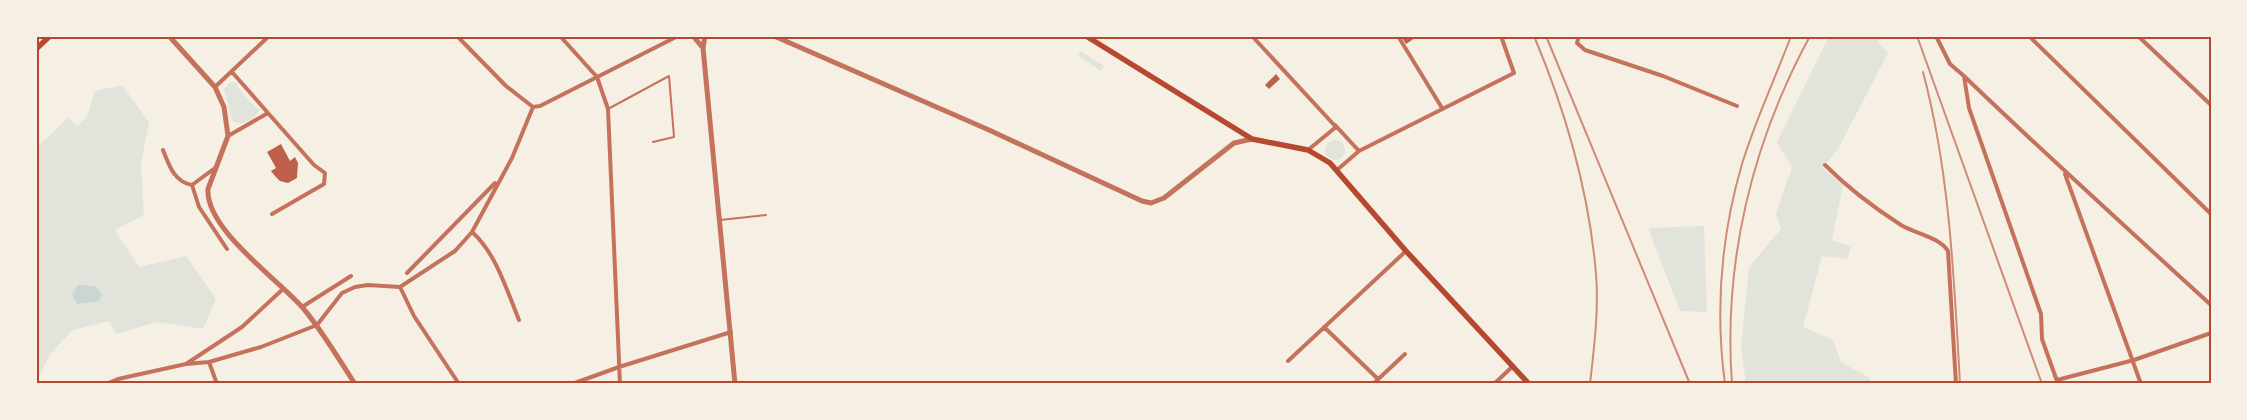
<svg xmlns="http://www.w3.org/2000/svg" width="2247" height="420" font-family="Montserrat,sans-serif">
<rect width="100%" height="100%" fill="#f6efe4"/>
<path fill="#e2e4dc" d="M1829,36H1881L1878,43L1888,53L1838,149L1822,168L1843,185L1832,240L1851,247L1847,259L1822,256L1803,327L1833,340L1841,362L1870,378L1871,384H1746L1741,346L1749,267L1781,229L1776,214L1792,167L1777,142Z
M1081,51L1104,66L1101,71L1078,56Z
M230,82L238,83L237,86L255,107L260,109C256,118 245,124 236,123L232,120L224,89Z
M122,85L149,122L141,165L144,215L115,230L139,267L186,256L216,299L203,329L157,322L116,334L109,321L73,330L50,354L36,384V148L68,118L78,126L87,117L95,91Z
M1325 150a10 10 0 1 1 20 0a10 10 0 1 1-20 0Z
M1704,226L1707,312L1680,311L1648,228Z"/>
<path fill="#c9d6d2" d="M78,285L95,286L102,294L99,301L77,304L72,294Z"/>
<path fill="#bf614a" d="M1401,36H1418L1406,44Z
M1276,74L1280,79L1269,89L1265,85Z
M281,144L290,161L295,157L298,163L297,178L288,183L280,181L274,175L271,171L276,168L267,152Z"/>
<g fill="none" stroke-linecap="round" stroke-linejoin="round">
<path stroke="#c5725c" stroke-width="2" d="M608,109L669,76L674,137L653,142
M720,220L766,215"/>
<path stroke="#c5725c" stroke-width="4" d="M457,36L506,86L533,107
M560,36L597,77L608,109L620,384
M1252,36L1336,127L1308,150
M1398,36L1442,108
M1579,36L1577,43L1585,50L1663,76L1737,106
M1936,36L1950,64L1964,76L1969,108L2041,314L2042,339L2058,384
M2029,36L2211,214
M2138,36L2211,105
M1964,76C2045,154 2128,229 2211,305
M215,87L269,36
M533,107L540,106L678,36
M268,113L314,165L325,173L324,184L272,214
M1335,125L1359,151
M228,136L268,113L232,72
M163,150C169,165 174,182 192,185L199,207L227,249
M1825,165C1846,186 1876,209 1901,225C1916,234 1939,237 1948,251L1956,384
M1337,170L1359,151L1514,73L1501,36
M2065,174L2141,384
M192,185L215,168
M472,232C496,253 507,291 519,320
M407,273L495,183
M400,287L414,316L459,384
M302,307L351,276
M1324,327L1378,379
M1288,361L1406,251
M209,362L217,384
M186,364L209,362L261,347L317,325L342,293L355,287L368,285L400,287L455,251L472,232L512,158L533,107
M2057,380L2134,360L2211,333
M106,384L118,379L186,364L242,327L283,289
M572,384L619,367L731,332
M1373,384L1405,354
M1494,384L1513,366"/>
<path stroke="#c5725c" stroke-width="5" d="M169,36L215,87L224,107L228,136L208,189C205,229 279,280 303,308C323,332 338,358 355,384
M693,36L703,48
M705,36L703,48L735,384
M774,36L989,130L1142,201L1151,203L1164,198L1234,143L1252,139"/>
<path stroke="#b5482f" stroke-width="5.5" d="M1086,36L1252,139L1308,150L1330,163L1406,251L1529,384
M36,49L50,36"/>
<path stroke="#cf8b77" stroke-width="2" d="M1534,36C1566,112 1589,191 1596,274C1599,310 1594,348 1590,384
M1546,36L1690,384
M1917,36L2042,384
M1923,72C1950,173 1954,279 1960,384
M1725,384C1715,310 1721,236 1742,164C1755,121 1775,79 1791,36
M1732,384C1723,262 1752,143 1810,36"/>
</g>
<rect width="2247" height="420" fill="none" stroke="#f6efe4" stroke-width="75"/>
<rect x="38" y="38" width="2172" height="344" fill="none" stroke="#b5482f" stroke-width="2"/>
</svg>
